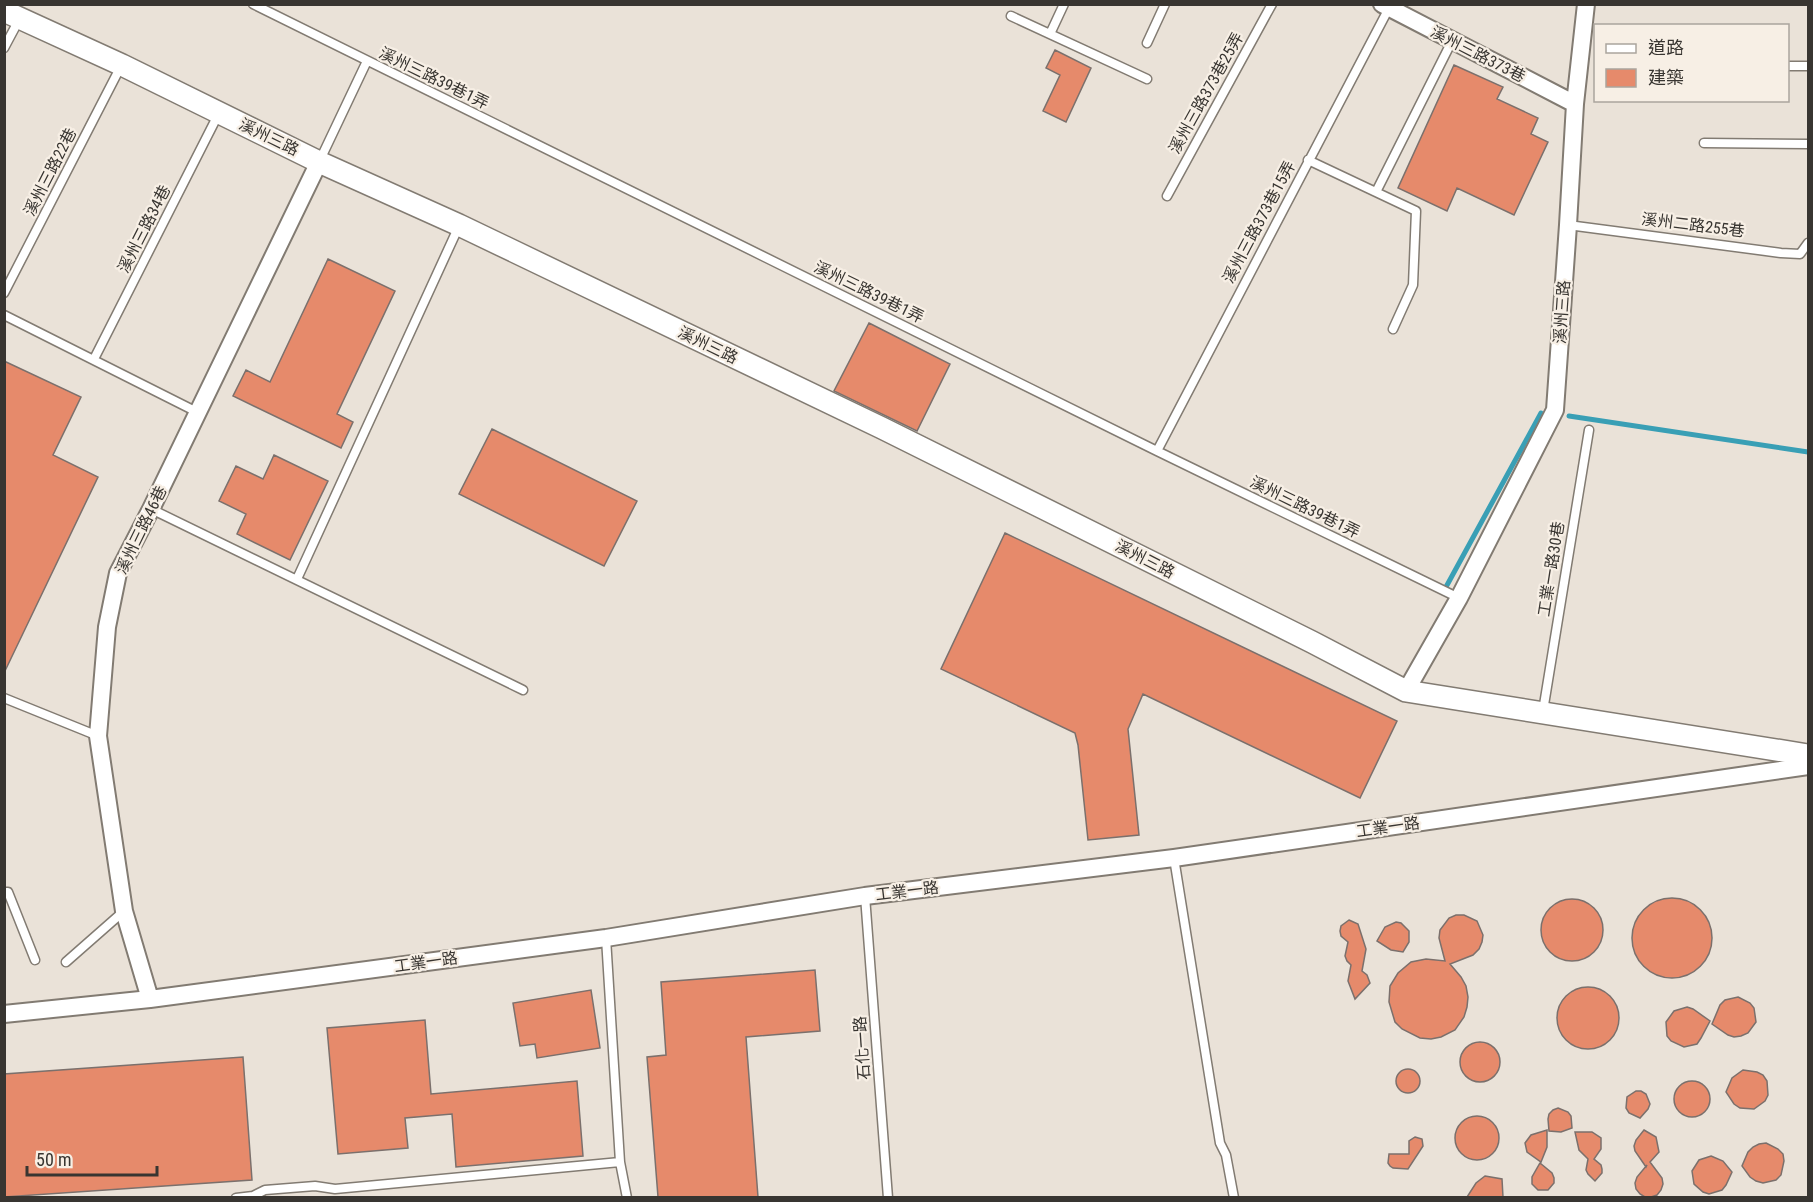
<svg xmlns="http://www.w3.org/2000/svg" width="1813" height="1202" font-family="'Roboto Condensed','Noto Sans TC',sans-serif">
<rect width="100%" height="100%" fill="#eae2d8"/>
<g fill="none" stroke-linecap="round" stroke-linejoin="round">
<path stroke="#399fb5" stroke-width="5" d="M1569,416L1808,452
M1446,587L1541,413"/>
</g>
<path fill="#e68a6b" stroke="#7b706c" stroke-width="1.5" d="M1055,50L1091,68L1066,122L1043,111L1060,75L1046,68Z
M1454,65L1503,87L1497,99L1538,118L1531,134L1548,142L1514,215L1457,188L1447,211L1398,188Z
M328,259L395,291L337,414L353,422L341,448L233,396L246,370L270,382Z
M869,323L950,364L917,431L834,391Z
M4,361L81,397L53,455L98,477L4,673Z
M492,429L637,501L604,566L459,494Z
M274,455L328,481L290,560L237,534L246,514L219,501L236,466L263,479Z
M1005,533L1397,721L1360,798L1143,694L1128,729L1139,835L1088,840L1078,745L1075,733L941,669Z
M1632 938a40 40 0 1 1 80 0a40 40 0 1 1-80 0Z
M1541 930a31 31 0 1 1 62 0a31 31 0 1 1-62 0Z
M1456,915H1464L1477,921L1483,935L1482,942L1479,949L1473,955L1450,964L1461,977L1466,986L1468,997L1467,1007L1464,1017L1455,1030L1441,1037L1431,1039L1420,1038L1402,1029L1395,1022L1389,1002L1390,986L1398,973L1411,962L1426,959L1445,961L1439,938L1440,930L1449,918Z
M1349,920L1358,924L1366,949L1362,971L1367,975L1370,983L1355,999L1348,981L1351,965L1347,961L1345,956L1348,942L1341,936L1340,931L1341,926Z
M1396,922L1401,923L1409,931V942L1403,952L1391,950L1377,941L1385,927Z
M815,970L820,1031L746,1037L758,1197H658L647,1057L666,1055L661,982Z
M1557 1018a31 31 0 1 1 62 0a31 31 0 1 1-62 0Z
M591,990L600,1048L537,1058L535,1044L520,1046L513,1003Z
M1738,997L1750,1003L1754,1008L1756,1022L1748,1033L1741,1036L1734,1037L1728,1035L1712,1024L1720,1005L1725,1000Z
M1687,1007L1693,1009L1710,1021L1701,1038L1697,1044L1684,1047L1671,1041L1667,1036L1666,1022L1674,1011Z
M425,1020L431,1094L577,1081L583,1156L456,1167L452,1114L405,1118L408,1148L338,1154L327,1028Z
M1460 1062a20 20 0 1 1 40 0a20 20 0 1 1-40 0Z
M243,1057L252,1180L4,1197V1074Z
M1396 1081a12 12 0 1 1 24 0a12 12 0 1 1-24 0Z
M1743,1070L1757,1072L1763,1075L1767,1081L1768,1095L1765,1101L1754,1109L1740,1108L1734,1104L1726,1092L1732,1078Z
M1674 1099a18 18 0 1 1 36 0a18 18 0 1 1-36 0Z
M1636,1091H1641L1646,1094L1650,1104L1648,1109L1640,1118L1629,1113L1626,1108L1627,1097Z
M1558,1108L1568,1112L1571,1116L1572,1128L1561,1132L1549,1131L1548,1119L1549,1114L1553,1110Z
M1455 1138a22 22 0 1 1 44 0a22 22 0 1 1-44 0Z
M1547,1130V1147L1541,1162L1527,1152L1525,1143L1531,1135Z
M1644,1130L1656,1137L1659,1152L1650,1162L1662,1178L1663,1184L1661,1190L1657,1195L1651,1197H1645L1640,1194L1636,1189L1635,1183L1637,1177L1647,1165L1646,1167L1635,1151L1634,1146L1636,1140Z
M1575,1132H1592L1601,1138V1149L1594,1159L1601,1165L1602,1169V1173L1595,1181L1588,1174L1586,1170L1588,1159L1579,1150Z
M1415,1137L1422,1139L1423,1146L1408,1169L1393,1168L1390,1166L1388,1163L1389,1154H1409V1141Z
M1766,1143L1778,1149L1783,1154L1784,1161L1781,1175L1776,1180L1763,1183L1756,1181L1750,1177L1742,1166L1748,1152L1753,1147L1759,1144Z
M1711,1156L1723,1161L1732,1172L1726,1185L1722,1190L1709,1194L1703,1192L1694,1184L1692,1171L1699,1160Z
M1540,1163L1552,1173L1554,1178V1183L1548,1190H1538L1532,1184V1177Z
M1485,1176L1502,1179L1503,1197H1467L1476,1183Z"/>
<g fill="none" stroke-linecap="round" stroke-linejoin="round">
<defs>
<path id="service" d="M253,4L1157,451L1459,598
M1011,16L1147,79
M1050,34L1064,4
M1147,43L1165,4
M4,48L20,18
M1788,66H1808
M1704,143L1808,144
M320,160L367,61
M1308,160L1416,211L1413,285L1393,329
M1376,192L1452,41
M1167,196L1272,4
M1568,225L1781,253L1800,254L1808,243
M4,293L121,66
M4,315L197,412
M94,359L219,113
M1157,451L1389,8
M151,509L523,690
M297,579L459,226
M4,698L98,736
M1543,711L1589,430
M1174,858L1220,1143L1226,1155L1234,1198
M4,892H8L35,960
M865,896L888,1198
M606,938L620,1162L627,1198
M66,962L124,911
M236,1198L253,1196L265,1190L315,1186L335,1189L620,1162"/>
<path id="minor" d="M1382,4L1575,104
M1406,691L1459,598L1555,410L1568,225L1575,104L1586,4
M150,999L124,911L98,736L107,627L118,573L151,509L319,162
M4,1014L150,999L606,938L865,896L1174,858L1808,766"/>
<path id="tertiary" d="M4,11L122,65L319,162L459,225L882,428L1312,642L1406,691L1808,755"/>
</defs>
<use href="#service" stroke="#827b72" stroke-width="11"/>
<use href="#minor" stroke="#827b72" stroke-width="20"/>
<use href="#tertiary" stroke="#827b72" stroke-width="24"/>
<use href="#service" stroke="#fff" stroke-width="8"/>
<use href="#minor" stroke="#fff" stroke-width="16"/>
<use href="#tertiary" stroke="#fff" stroke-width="21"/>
</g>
<g text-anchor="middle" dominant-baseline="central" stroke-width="4.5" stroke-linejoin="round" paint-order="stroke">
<g font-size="16" fill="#383531" stroke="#f7efe5">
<text transform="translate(1478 54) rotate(27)">溪州三路373巷</text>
<text transform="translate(434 78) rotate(26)">溪州三路39巷1弄</text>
<text transform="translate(1206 93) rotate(-61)">溪州三路373巷25弄</text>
<text transform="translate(269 137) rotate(26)">溪州三路</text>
<text transform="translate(50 172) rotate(-63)">溪州三路22巷</text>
<text transform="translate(1259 222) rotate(-62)">溪州三路373巷15弄</text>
<text transform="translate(1693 225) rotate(7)">溪州二路255巷</text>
<text transform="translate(144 229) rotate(-63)">溪州三路34巷</text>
<text transform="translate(869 292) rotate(26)">溪州三路39巷1弄</text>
<text transform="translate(1562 312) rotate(-86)">溪州三路</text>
<text transform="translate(708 345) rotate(26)">溪州三路</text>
<text transform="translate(1305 507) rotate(26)">溪州三路39巷1弄</text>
<text transform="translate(141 530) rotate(-64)">溪州三路46巷</text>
<text transform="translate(1145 559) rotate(27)">溪州三路</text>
<text transform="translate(1551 569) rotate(-81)">工業一路30巷</text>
<text transform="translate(1388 827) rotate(-8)">工業一路</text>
<text transform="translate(907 891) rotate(-7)">工業一路</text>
<text transform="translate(426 962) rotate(-8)">工業一路</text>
<text transform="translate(862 1048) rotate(-94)">石化一路</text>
</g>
</g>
<rect width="1813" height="1202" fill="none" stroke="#383531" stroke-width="12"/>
<rect x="1594" y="24" width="195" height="78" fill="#f7efe5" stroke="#aba59d" stroke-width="1.5"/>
<rect x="1606" y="44" width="30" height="9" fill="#ffffff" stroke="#aba59d" stroke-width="1.5"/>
<text x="1648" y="54" font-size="18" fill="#383531">道路</text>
<rect x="1606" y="69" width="30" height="18" fill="#e68a6b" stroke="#aba59d" stroke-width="1.5"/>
<text x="1648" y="84" font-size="18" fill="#383531">建築</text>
<path d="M27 1166v9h130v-9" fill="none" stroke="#383531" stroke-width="3"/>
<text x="36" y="1166" font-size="18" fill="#383531" stroke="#f7efe5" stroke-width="4.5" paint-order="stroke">50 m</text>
</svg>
